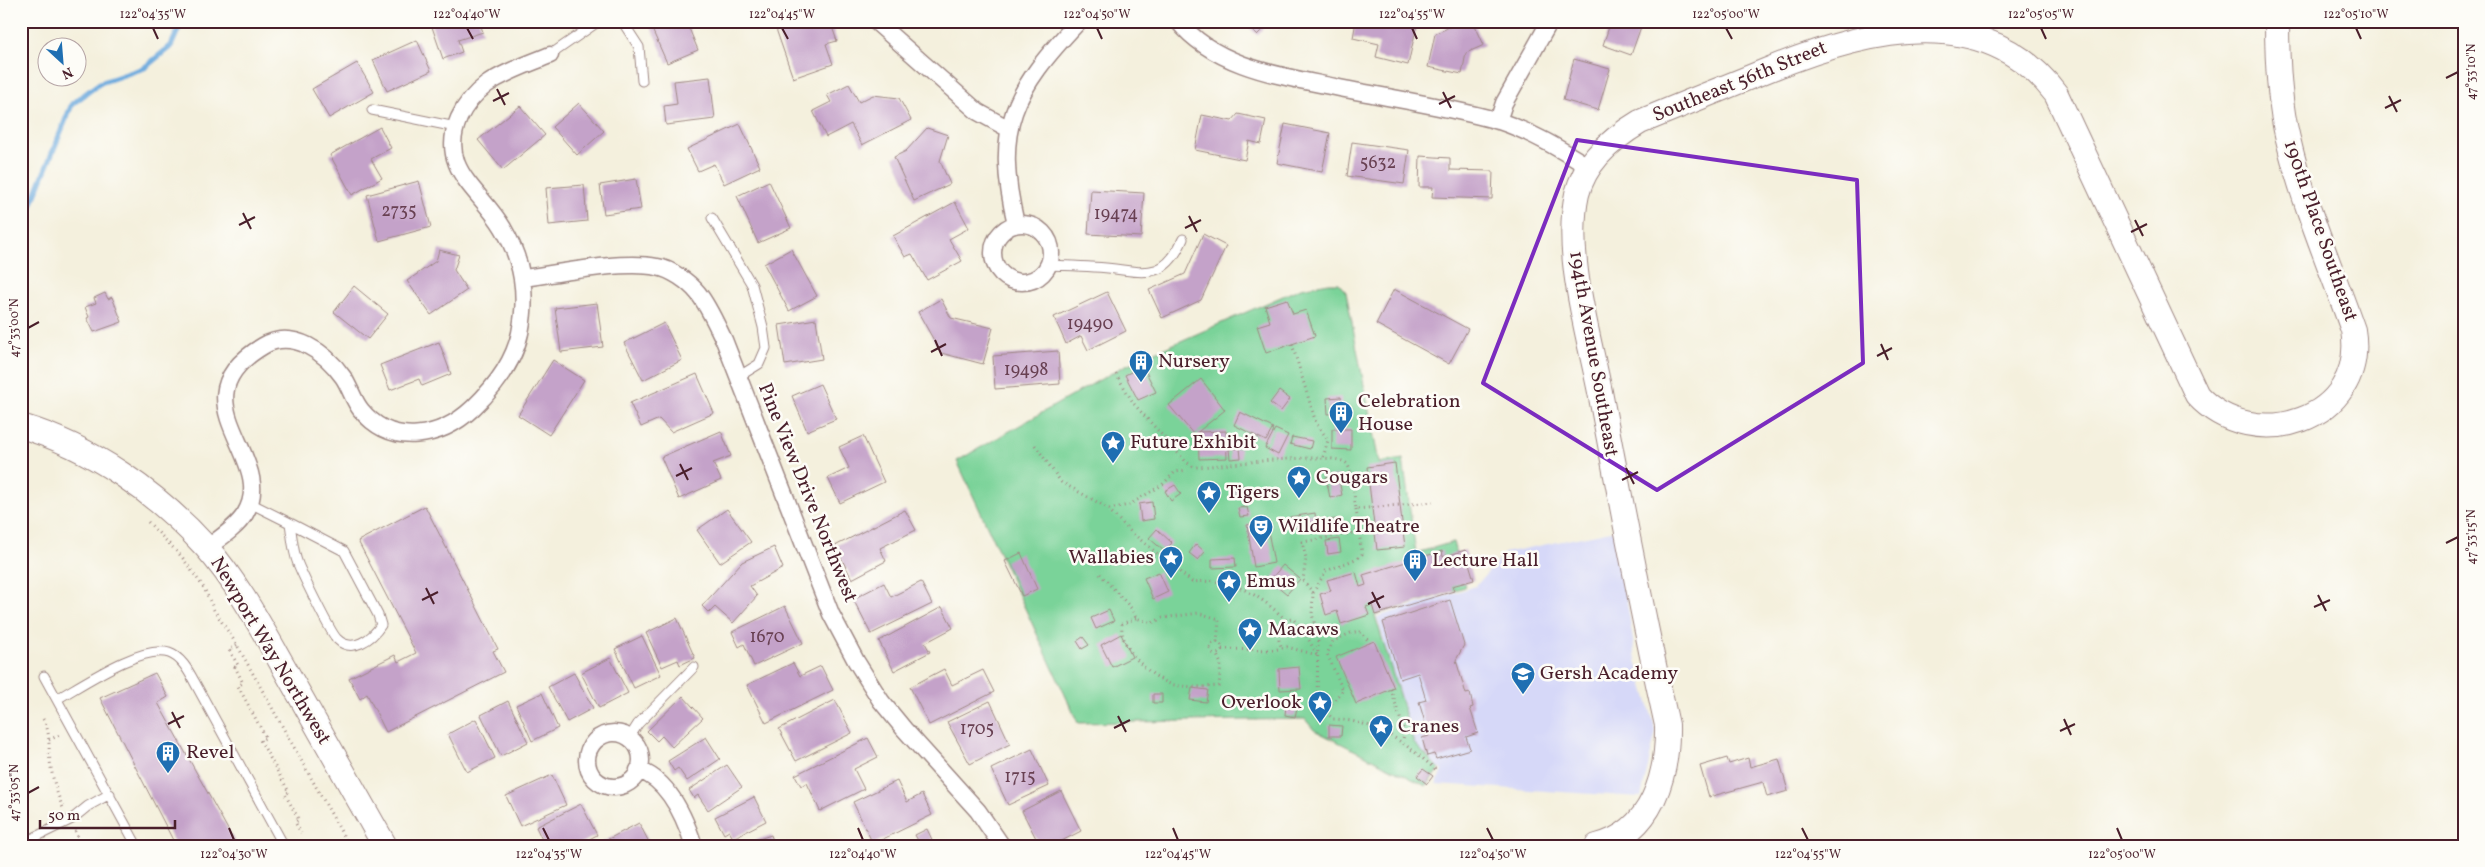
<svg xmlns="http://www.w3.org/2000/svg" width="2485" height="867" font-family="Vollkorn,serif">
<rect width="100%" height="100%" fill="#fdfcf7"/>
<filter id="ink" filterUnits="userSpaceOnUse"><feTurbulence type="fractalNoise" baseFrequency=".02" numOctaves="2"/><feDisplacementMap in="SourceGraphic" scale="10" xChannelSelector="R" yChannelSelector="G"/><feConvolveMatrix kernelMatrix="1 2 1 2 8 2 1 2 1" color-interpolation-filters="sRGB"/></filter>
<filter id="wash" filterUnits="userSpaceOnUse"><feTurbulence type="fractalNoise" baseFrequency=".0096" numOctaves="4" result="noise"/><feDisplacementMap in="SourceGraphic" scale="20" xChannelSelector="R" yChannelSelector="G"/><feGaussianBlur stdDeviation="1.12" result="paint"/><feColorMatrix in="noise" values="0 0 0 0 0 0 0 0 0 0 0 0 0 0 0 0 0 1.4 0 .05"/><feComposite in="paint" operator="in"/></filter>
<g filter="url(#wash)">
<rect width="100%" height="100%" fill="#f4f0dd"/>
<path fill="#d6d8f8" d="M1616,530L1636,660L1656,731L1641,797L1436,784L1442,771L1414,743L1377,617L1476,586L1504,553Z"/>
<path fill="#7ad399" stroke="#627962" d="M1329,283H1338L1346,292L1379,463L1403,459L1416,553L1453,542L1465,587L1375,615L1414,743L1439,769L1426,786L1314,730L1305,719L1078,723L957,461L1124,366L1301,288Z"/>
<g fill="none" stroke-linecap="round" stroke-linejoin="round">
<path stroke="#6aa9dd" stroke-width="5.5" d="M21,230L72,104L100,83L144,68L171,46L182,21"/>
</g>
<g id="blocks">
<path fill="#c4a2c9" d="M430,21H479L483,32L458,40L462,52L443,59Z
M664,21H686L698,50L667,63L651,27Z
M790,21H830L837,41L826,44L833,64L793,78L775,26Z
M1242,21H1271L1257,35Z
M1356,21H1405L1417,24L1408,65L1376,57L1379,44L1353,38Z
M1462,21H1473L1484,45L1466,53L1462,74L1428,67L1435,34Z
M1611,21H1643L1631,55L1603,45Z
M417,40L431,71L387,91L373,60Z
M1574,59L1610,69L1598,110L1563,100Z
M357,63L374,92L329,118L312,89Z
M710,77L715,119L666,125L664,106L677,104L674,81Z
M849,84L859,102L873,95L899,98L911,120L862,145L851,124L826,137L813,111L831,102L827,95Z
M579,103L604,131L577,155L552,127Z
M520,106L545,135L503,170L478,140Z
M1238,114L1266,120L1261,144L1249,141L1245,160L1195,150L1202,115L1232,121Z
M740,124L760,167L724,184L714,164L698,171L687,149Z
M1285,124L1330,133L1322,172L1277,163Z
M380,127L391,148L371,159L382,178L352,195L330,155Z
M927,128L948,135L940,161L950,184L914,201L894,157L906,151Z
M1352,142L1409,150L1404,184L1347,176Z
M1420,156L1450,158V170L1493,171L1492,199L1432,197L1433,187H1419Z
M636,179L641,209L604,214L600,185Z
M419,181L431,227L379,241L367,195Z
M769,181L791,228L758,243L737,196Z
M584,185L587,221L549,225L546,188Z
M1091,190L1144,193L1141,237L1088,234Z
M955,202L969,228L949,239L962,261L927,280L912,254L905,257L893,236Z
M1203,234L1226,246L1201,300L1162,318L1149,290L1185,274Z
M791,249L817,296L789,311L764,264Z
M439,250L459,255L454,270L467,290L431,315L407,281L436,261Z
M354,286L388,314L368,339L334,312Z
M1394,289L1468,329L1449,364L1376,324Z
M1107,292L1126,331L1088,350L1081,336L1066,344L1054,317Z
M105,293L108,299L112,297L122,322L94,332L87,318L89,317L85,307L96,303L94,298Z
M941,299L951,318L993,328L983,364L941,353L918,312Z
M1287,299L1293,314L1306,310L1315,336L1266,353L1257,326L1270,322L1265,306Z
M597,303L603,347L561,352L555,308Z
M816,319L822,359L785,365L779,325Z
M664,323L682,360L643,380L624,343Z
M439,342L451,374L422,386L419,379L390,390L380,365Z
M1058,351L1060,384L995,389L993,356Z
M553,360L584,380L549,435L518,415Z
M1143,366L1156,392L1138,400L1125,375Z
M697,374L714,413L671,432L659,419L641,427L630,403Z
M1201,379L1225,410L1194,435L1169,405Z
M820,384L836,419L807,431L792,396Z
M1279,391L1290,399L1281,411L1270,403Z
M1341,397L1342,413L1328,414L1327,398Z
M1240,412L1273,428L1266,441L1234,425Z
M1275,429L1288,435L1278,455L1265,448Z
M1332,429H1351V450L1332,449Z
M721,431L731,456L713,463L721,480L679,499L661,457Z
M1226,431L1227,458L1199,459L1198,432Z
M863,436L884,482L840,503L828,478L849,468L839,447Z
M1292,437L1312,441L1310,449L1290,444Z
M1240,448L1241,458L1230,459L1229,449Z
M1395,463L1405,547L1377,550L1367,467Z
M1338,475L1342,495L1330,498L1326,477Z
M1175,485L1181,494L1171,501L1165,491Z
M1244,485L1246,494L1236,496L1234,487Z
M1152,502L1154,519L1141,521L1139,504Z
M425,506L498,649L493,651L504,672L386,732L367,694L360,699L349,678L395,655L398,662L416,653L358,541Z
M1247,507L1249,516L1240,517L1238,508Z
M727,509L751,542L720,563L697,530Z
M905,510L916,530L880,548L886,561L852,579L835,546Z
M1315,513L1316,522L1292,526L1290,517Z
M1336,519L1338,531L1324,534L1322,521Z
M1257,523L1259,532L1268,531L1274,563L1254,567L1247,525Z
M1157,529L1172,543L1164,551L1149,538Z
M1339,539L1341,552L1328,554L1326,541Z
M1196,544L1205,552L1198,560L1189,553Z
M774,547L783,568L750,586L757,596L733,623L715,607L709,613L702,606L742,562Z
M1465,550L1474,580L1452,586L1454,591L1375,615L1372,605L1366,607L1369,615L1341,624L1337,611L1326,615L1320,594L1331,591L1327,580L1356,572L1360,587L1366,585L1363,575L1442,551L1443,557Z
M1021,553L1037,589L1022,596L1005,561Z
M1235,558L1236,567L1212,568V559Z
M1283,565L1300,579L1287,594L1270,580Z
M1159,572L1168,592L1153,599L1144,578Z
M921,582L932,604L871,634L853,599L884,583L891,597Z
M1450,600L1464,645L1456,660L1466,694L1470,693L1473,707L1470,708L1478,733L1466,737L1470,749L1436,759L1434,754L1427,756L1422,738L1429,736L1419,702L1426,700L1418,673L1400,679L1383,622Z
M785,606L803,643L754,666L744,644L739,647L732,632Z
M942,607L953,628L925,643L930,652L894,671L879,641Z
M1109,610L1114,621L1096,629L1091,618Z
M677,618L695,658L680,665L678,660L662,667L646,633Z
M1121,634L1132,657L1112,667L1101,645Z
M642,636L661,675L634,688L615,649Z
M1083,637L1089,645L1082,649L1077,641Z
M1374,641L1394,688L1356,704L1336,657Z
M610,658L628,693L599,708L581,673Z
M793,663L800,676L821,666L833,690L766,723L747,685Z
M1299,667L1301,689L1280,690L1279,669Z
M944,669L952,685L983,670L994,692L929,725L910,687Z
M155,673L168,697L158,703L237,846H176L100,698Z
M574,673L593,708L567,722L548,687Z
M1192,688L1208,690L1206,702L1190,700Z
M542,693L558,728L532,741L516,705Z
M1153,694H1162V703H1153Z
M683,696L703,718L672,747L662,736L657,741L647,731Z
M835,700L852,733L796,761L779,729Z
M508,701L528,742L501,756L481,715Z
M990,701L1010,744L970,764L947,722Z
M1286,705L1297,708L1295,717L1285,715Z
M476,719L495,758L467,772L448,734Z
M1329,725L1342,726L1341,736H1329Z
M706,737L720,759L687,781L678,768L674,771L668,761Z
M868,738L878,757L854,769L864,789L820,811L807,783L801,786L795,775Z
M1032,749L1049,786L1008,805L991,769Z
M1727,758L1729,764L1748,758L1750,767L1779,759L1788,791L1767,797L1763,782L1709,797L1700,766Z
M727,765L742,787L708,810L698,795L694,798L689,790Z
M1423,769L1433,776L1427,784L1417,776Z
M552,775L566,805L520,826L506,796Z
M897,781L907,802L922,794L932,815L873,844L853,802Z
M1061,791L1081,831L1052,846H1040L1022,811Z
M754,797L766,821L733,838L729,831L724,834L715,817Z
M581,804L597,835L576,846H545L536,827Z
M639,823L651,846H595Z
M927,829L935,846H921L915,835Z
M771,835L775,846H741V845Z"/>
</g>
</g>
<g filter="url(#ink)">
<use href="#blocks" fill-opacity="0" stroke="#9f8884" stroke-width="1"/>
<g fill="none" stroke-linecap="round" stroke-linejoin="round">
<defs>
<path id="lane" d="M622,21L639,47L642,81
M550,55L599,21
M372,110L456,127
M712,218L752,285L763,327L766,348L759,364L738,377
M1049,265C1071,266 1093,266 1115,269C1150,274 1167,276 1183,239
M250,503L290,523C292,536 293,552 298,564C303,576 330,632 337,639C352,654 372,639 381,625L378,615L344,551L290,523
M44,676L137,846
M57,699C82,685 142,644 169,653C181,657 188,670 194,681L284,846
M629,738L638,724L694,667
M21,844L72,819L88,806L110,794"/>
<path id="street" d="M875,21L978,112L1009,129
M1178,21C1215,67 1281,76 1335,87C1389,98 1446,106 1499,121C1532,132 1560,149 1589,167
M1498,121L1504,103L1550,21
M993 253a29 29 0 1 1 58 0a29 29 0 1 1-58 0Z
M1016,224C993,127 1013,91 1079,21
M524,278C560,273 623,260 657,267C671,269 689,282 698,293C709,307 716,324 724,340L831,614L856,661L881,701L904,729L978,811L1002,846
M207,548C220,538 236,528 245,514C280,457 171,401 263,346C293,328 326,353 343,377C350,387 353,400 361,410C392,448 441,438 473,408C495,387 514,362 520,333C528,294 523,262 503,228C481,190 437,169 459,118C465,105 474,94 486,85C504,72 529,64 550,55
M587 760a27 27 0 1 1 54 0a27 27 0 1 1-54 0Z
M638,770C668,779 685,818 694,846"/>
<path id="secondary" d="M21,426C92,447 157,493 206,547C238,583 262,629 286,671C319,729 352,787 385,846
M1597,846C1653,832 1668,774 1667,725C1642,614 1621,503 1600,392C1588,332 1564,253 1577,194C1585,162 1613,138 1640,122C1683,104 1726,87 1770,69C1868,29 1985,0 2056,94L2197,395C2253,456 2368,421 2353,330C2331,267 2303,204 2288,139C2279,103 2277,58 2277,21"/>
</defs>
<use href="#lane" stroke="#9f8884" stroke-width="11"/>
<use href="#street" stroke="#9f8884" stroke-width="19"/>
<use href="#secondary" stroke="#9f8884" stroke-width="26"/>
<path stroke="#9f8884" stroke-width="3" stroke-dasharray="1 4" stroke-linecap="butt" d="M1292,344L1316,423L1328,440L1323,458
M1116,374L1134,404L1186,462L1194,467C1218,467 1336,449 1347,464C1353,471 1354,499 1356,509L1433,502
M1035,445L1061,482L1106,507L1131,532L1192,582C1233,578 1257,593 1286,620L1293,619L1304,631L1317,655
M1109,509L1129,505L1162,485L1175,472L1187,470
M1356,509L1362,554L1358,558L1326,571L1313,593L1312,614L1318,637L1317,703L1333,719C1376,721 1405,742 1436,770
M148,522L182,557L204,588L214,610L237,645L349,846
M1100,574L1131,608L1136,618L1152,623L1162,618L1199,613L1219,619L1217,642
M1313,593L1303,580L1306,558L1302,542L1359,532
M1136,618L1122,624C1119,648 1148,674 1168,683C1178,688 1207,687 1219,686L1221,664L1217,655
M1273,623L1279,627V640L1282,649
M1210 648a6 6 0 1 1 12 0a6 6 0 1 1-12 0Z
M237,645L229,650L238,665L235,667L243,683L238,686L266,738L260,740L289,792L285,794L299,820L295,822L301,833
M1222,649L1273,650L1287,647L1317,655
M1391,689L1404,731L1403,741
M1325,711L1343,690L1327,654L1333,641L1353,632H1361L1370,643
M43,719C51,731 48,746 50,761C52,777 57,795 64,810
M49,740L62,734
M75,831L83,846"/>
<use href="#lane" stroke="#fff" stroke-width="9"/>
<use href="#street" stroke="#fff" stroke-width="16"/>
<use href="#secondary" stroke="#fff" stroke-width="24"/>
</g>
</g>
<path fill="none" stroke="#7b2cbf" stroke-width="4" stroke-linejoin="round" d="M1577,140L1857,180L1863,363L1657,490L1483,383Z"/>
<path fill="none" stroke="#4a1f2b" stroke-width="2" d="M153,28L158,39M467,28L473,39M782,28L788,39M1097,28L1102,39M1412,28L1417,39M1726,28L1732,39M2041,28L2046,39M2356,28L2361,39M2446,78L2458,72M497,89L505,105M1443,92L1451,108M2389,96L2397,112M493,101L509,93M1439,104L1455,96M2385,108L2401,100M243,213L251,229M1189,216L1197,232M2135,220L2143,236M239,225L255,217M1185,228L1201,220M2131,232L2147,224M28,328L39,322M935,340L942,356M1881,344L1888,360M931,352L946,344M1877,356L1892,348M680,464L688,480M1626,468L1634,484M676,476L692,468M1622,480L1638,472M2446,543L2458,537M426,588L434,604M1372,592L1380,608M2318,595L2326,611M422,600L438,592M1368,604L1384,596M2314,607L2330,600M172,712L180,728M1118,716L1126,732M2064,719L2071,735M168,724L184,716M1114,728L1130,720M2060,731L2075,724M28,793L39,787M229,828L234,840M543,828L549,840M858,828L863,840M1173,828L1178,840M1487,828L1493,840M1802,828L1808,840M2117,828L2122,840"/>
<defs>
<symbol id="building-pin" viewBox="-11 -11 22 30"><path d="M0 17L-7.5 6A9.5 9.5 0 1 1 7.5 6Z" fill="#1f6fb2" stroke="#fdfcf7"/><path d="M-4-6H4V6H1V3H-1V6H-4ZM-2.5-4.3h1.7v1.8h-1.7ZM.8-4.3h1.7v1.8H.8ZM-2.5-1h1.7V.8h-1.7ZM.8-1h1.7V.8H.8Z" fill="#fff"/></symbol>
<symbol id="sight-pin" viewBox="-11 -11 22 30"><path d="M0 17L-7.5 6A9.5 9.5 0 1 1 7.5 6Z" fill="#1f6fb2" stroke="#fdfcf7"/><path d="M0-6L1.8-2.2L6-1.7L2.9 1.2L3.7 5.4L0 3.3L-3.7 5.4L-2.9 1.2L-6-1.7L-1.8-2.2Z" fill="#fff"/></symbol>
<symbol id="theatre-pin" viewBox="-11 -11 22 30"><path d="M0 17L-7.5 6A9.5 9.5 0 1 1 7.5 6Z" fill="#1f6fb2" stroke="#fdfcf7"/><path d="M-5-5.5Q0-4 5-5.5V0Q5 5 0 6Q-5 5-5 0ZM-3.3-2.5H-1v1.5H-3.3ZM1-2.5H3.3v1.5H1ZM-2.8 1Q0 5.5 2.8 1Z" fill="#fff"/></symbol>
<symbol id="school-pin" viewBox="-11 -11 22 30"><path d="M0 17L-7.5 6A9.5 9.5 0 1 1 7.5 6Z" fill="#1f6fb2" stroke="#fdfcf7"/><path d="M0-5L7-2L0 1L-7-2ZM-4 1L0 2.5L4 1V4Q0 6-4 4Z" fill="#fff"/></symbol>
</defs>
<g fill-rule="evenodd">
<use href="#building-pin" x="1127" y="348" width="28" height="38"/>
<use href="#building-pin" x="1327" y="399" width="28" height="38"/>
<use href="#sight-pin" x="1099" y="429" width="28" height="38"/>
<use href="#sight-pin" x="1285" y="464" width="28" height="38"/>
<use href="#sight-pin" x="1195" y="479" width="28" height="38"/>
<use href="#theatre-pin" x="1247" y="513" width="28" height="38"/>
<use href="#sight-pin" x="1157" y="544" width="28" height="38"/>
<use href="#building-pin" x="1401" y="547" width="28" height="38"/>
<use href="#sight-pin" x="1215" y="568" width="28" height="38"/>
<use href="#sight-pin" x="1236" y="616" width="28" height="38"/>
<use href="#school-pin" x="1509" y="660" width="28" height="38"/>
<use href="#sight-pin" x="1306" y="689" width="28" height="38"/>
<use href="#sight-pin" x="1367" y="713" width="28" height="38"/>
<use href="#building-pin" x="154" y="739" width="28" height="38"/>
</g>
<g text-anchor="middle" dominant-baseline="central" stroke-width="5" stroke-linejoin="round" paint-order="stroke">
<g font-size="18" fill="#684052">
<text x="1378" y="163">5632</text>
<text x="399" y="211">2735</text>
<text x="1116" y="214">19474</text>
<text x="1090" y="324">19490</text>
<text x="1026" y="370">19498</text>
<text x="767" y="637">1670</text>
<text x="977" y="729">1705</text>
<text x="1020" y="777">1715</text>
</g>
<g font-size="20" fill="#4a1f2b" stroke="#fdfcf7">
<text transform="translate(1740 82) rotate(-22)">Southeast 56th Street</text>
<text transform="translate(2320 231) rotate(71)">190th Place Southeast</text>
<text transform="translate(1593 354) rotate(80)">194th Avenue Southeast</text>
<text transform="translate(807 493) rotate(68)">Pine View Drive Northwest</text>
<text transform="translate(270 651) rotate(59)">Newport Way Northwest</text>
</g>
<g font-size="20" fill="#4a1f2b" stroke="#fdfcf7" text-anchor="start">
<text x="1158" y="362">Nursery</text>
<text x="1358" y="402">Celebration<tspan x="1358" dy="23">House</tspan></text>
<text x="1130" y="443">Future Exhibit</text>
<text x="1316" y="478">Cougars</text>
<text x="1226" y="493">Tigers</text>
<text x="1278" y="527">Wildlife Theatre</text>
<text x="1154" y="558" text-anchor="end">Wallabies</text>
<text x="1432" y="561">Lecture Hall</text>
<text x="1246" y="582">Emus</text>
<text x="1268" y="630">Macaws</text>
<text x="1540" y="674">Gersh Academy</text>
<text x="1302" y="703" text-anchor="end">Overlook</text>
<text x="1398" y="727">Cranes</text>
<text x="186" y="753">Revel</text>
</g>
</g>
<rect width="2485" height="867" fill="none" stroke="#fdfcf7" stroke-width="55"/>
<g transform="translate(62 62) rotate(154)"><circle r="24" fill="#fdfcf7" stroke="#b5a4a5"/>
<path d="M0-4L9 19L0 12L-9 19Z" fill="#1f6fb2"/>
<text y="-8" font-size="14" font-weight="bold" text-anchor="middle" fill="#4a1f2b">N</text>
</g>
<path d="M40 820v8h135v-8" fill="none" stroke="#4a1f2b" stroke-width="2.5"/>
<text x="48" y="820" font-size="15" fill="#4a1f2b" stroke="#fdfcf7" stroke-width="4" paint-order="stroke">50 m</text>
<rect x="28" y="28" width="2430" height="812" fill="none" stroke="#4a1f2b" stroke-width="2"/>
<g font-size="12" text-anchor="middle" fill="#4a1f2b">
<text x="153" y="18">122°04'35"W</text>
<text x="467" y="18">122°04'40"W</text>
<text x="782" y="18">122°04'45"W</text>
<text x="1097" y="18">122°04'50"W</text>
<text x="1412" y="18">122°04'55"W</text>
<text x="1726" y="18">122°05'00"W</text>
<text x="2041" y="18">122°05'05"W</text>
<text x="2356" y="18">122°05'10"W</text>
<text transform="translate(2471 72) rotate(-90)" y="4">47°33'10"N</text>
<text transform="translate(14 328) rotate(-90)" y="4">47°33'00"N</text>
<text transform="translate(2471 537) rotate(-90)" y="4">47°33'15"N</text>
<text transform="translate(14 793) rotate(-90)" y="4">47°33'05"N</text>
<text x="234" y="858">122°04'30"W</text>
<text x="549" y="858">122°04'35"W</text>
<text x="863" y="858">122°04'40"W</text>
<text x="1178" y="858">122°04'45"W</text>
<text x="1493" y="858">122°04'50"W</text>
<text x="1808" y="858">122°04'55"W</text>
<text x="2122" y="858">122°05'00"W</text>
</g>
</svg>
